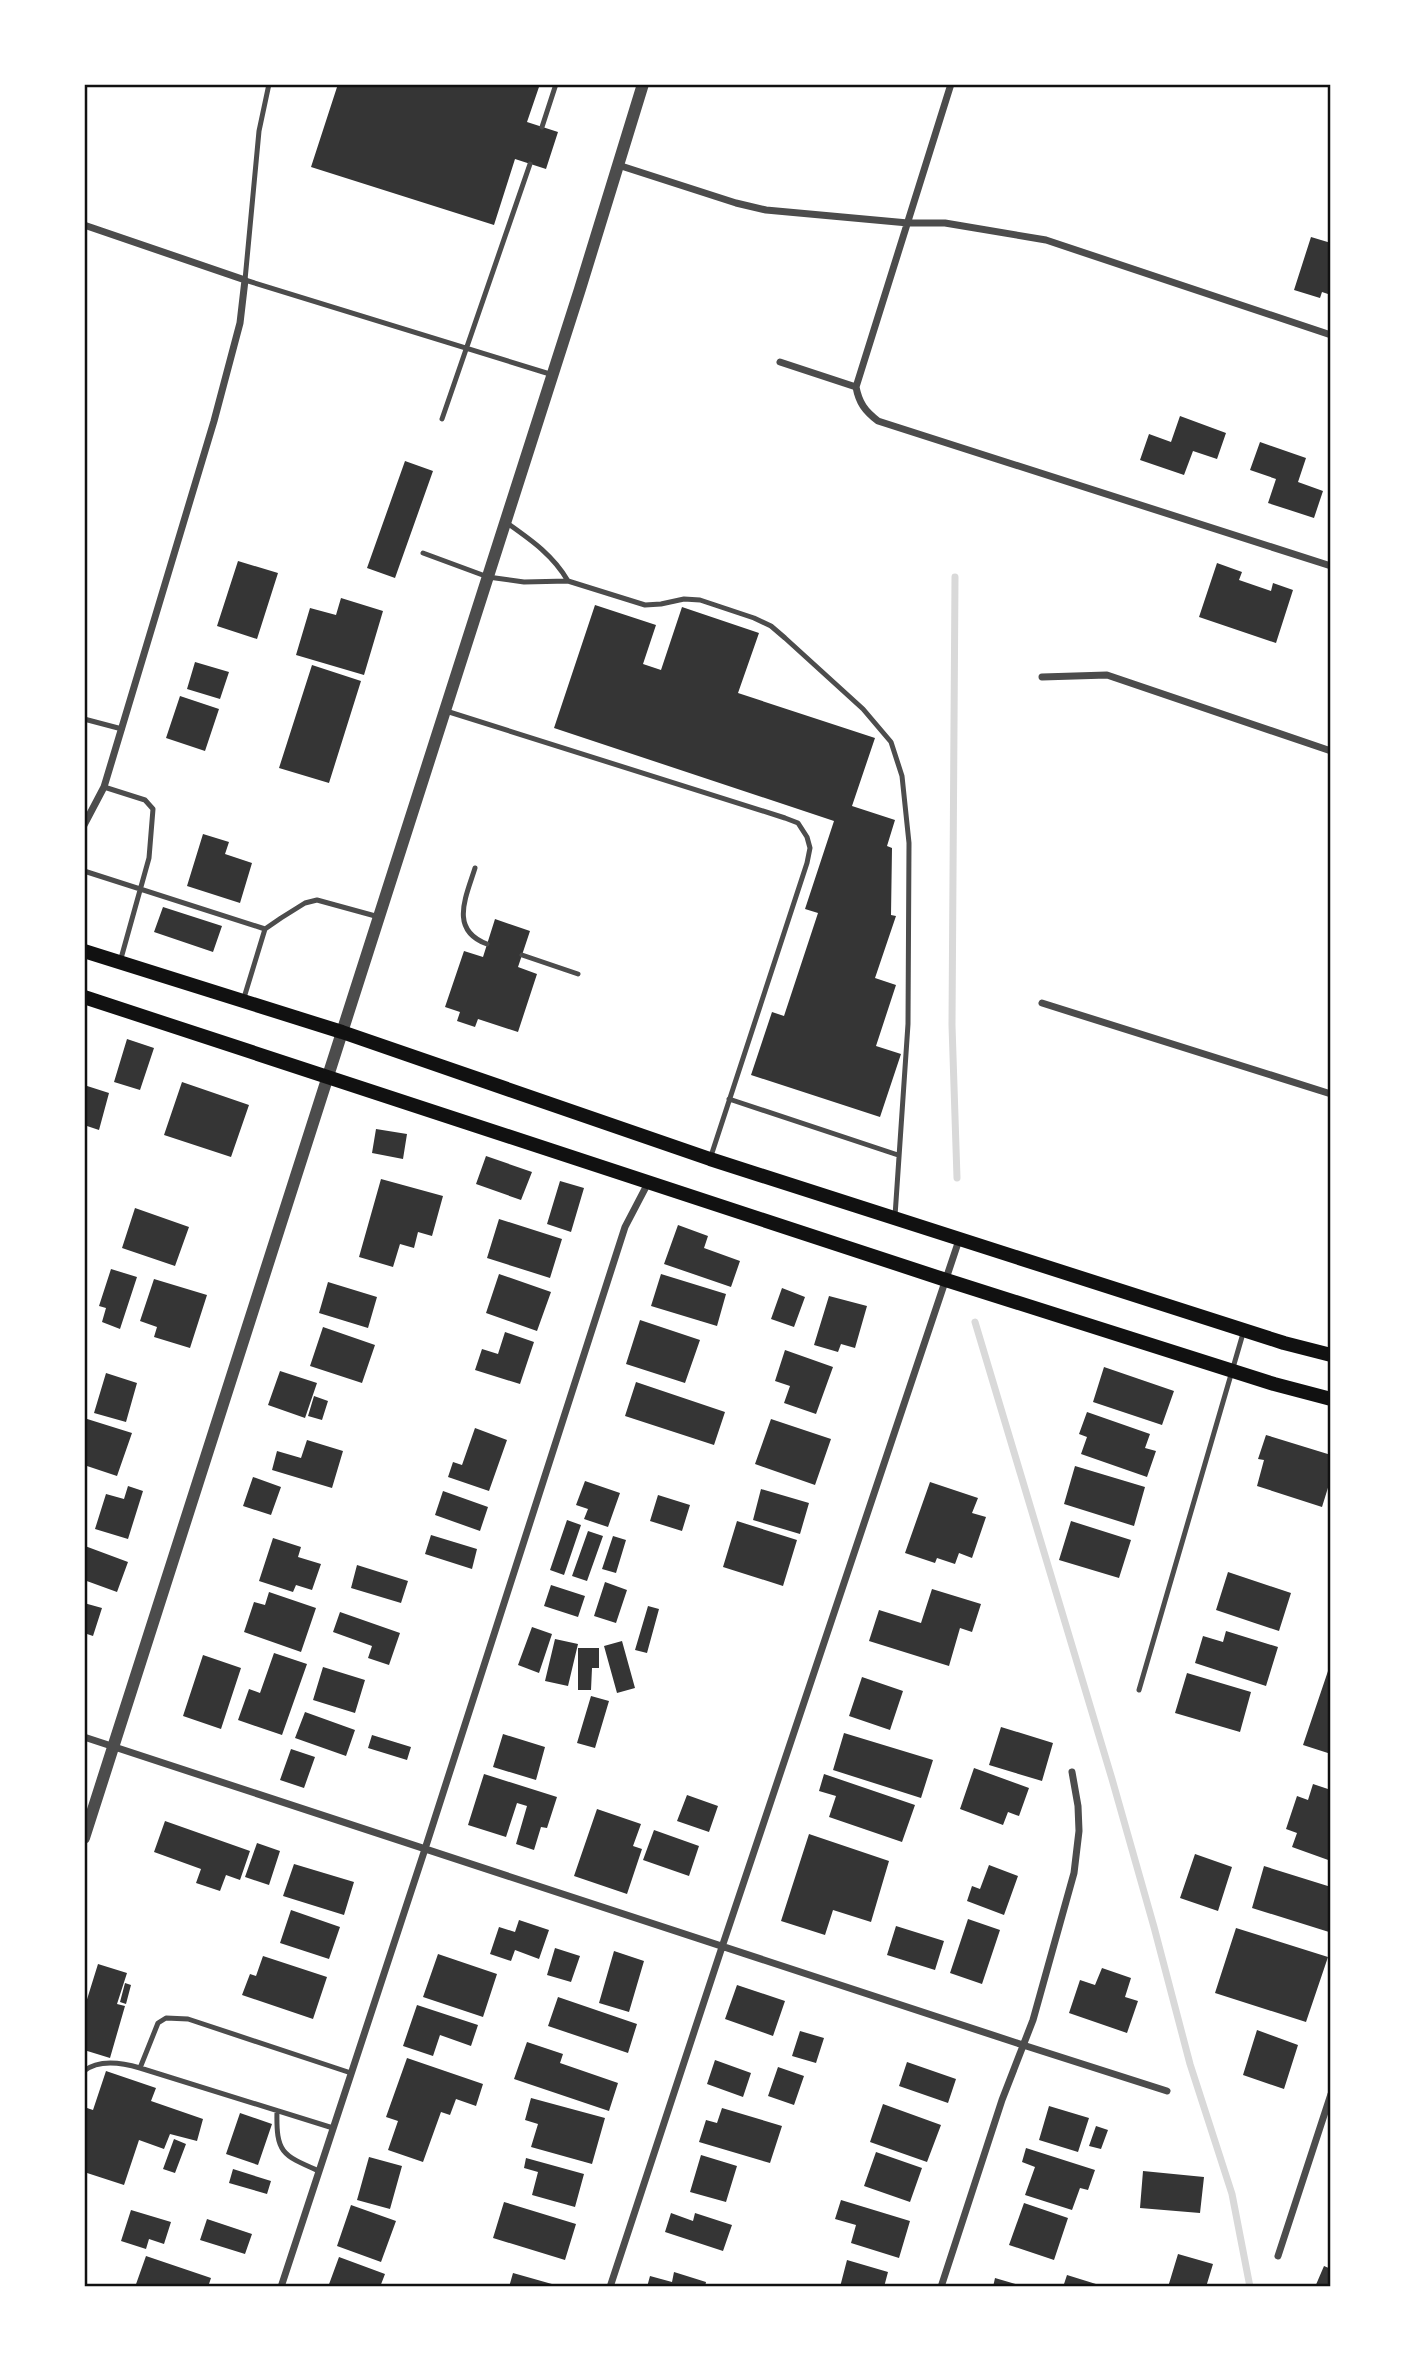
<svg xmlns="http://www.w3.org/2000/svg" width="1415" height="2371" font-family="Bitter,serif">
<rect width="100%" height="100%" fill="#fff"/>
<g fill="none" stroke-linecap="round" stroke-linejoin="round">
<path stroke="#d9d9d9" stroke-width="7" d="M955,577L952,1025L957,1178
M975,1322L1112,1779L1154,1927L1190,2064L1232,2194L1250,2287"/>
</g>
<path fill="#353535" d="M338,84H540L527,122L558,132L546,169L515,159L494,225L311,167Z
M1311,237L1331,243V295L1322,292L1320,298L1294,290Z
M1180,416L1226,433L1217,459L1193,451L1184,475L1140,460L1149,434L1171,442Z
M1260,442L1306,458L1298,482L1323,491L1314,518L1268,503L1276,479L1250,470Z
M405,461L433,471L395,578L367,568Z
M238,561L278,573L257,639L217,626Z
M1217,563L1242,572L1239,580L1271,591L1273,583L1293,590L1276,643L1199,617Z
M341,598L383,611L364,675L296,655L310,608L336,615Z
M595,605L656,625L643,664L661,670L682,607L759,633L738,693L875,738L852,806L895,820L887,846L892,848L891,915L896,916L875,978L896,985L876,1046L901,1054L880,1117L751,1075L772,1012L784,1016L818,913L805,909L834,821L554,728Z
M195,662L229,672L220,699L187,689Z
M312,665L361,681L329,783L279,768Z
M180,696L219,709L205,751L166,738Z
M203,834L229,842L225,854L252,863L240,903L187,886Z
M163,907L222,926L213,952L154,932Z
M495,919L530,931L518,967L537,974L518,1032L478,1019L475,1027L457,1021L460,1012L445,1007L464,951L483,957Z
M127,1039L154,1048L140,1090L114,1082Z
M182,1082L249,1105L231,1157L164,1135Z
M84,1085L109,1093L99,1130L84,1125Z
M376,1129L407,1134L403,1159L372,1153Z
M486,1156L532,1172L521,1200L476,1184Z
M381,1179L443,1196L432,1236L418,1232L414,1248L400,1244L393,1267L359,1257Z
M560,1181L584,1188L571,1232L547,1224Z
M135,1208L189,1227L175,1266L122,1248Z
M499,1219L562,1239L550,1278L487,1258Z
M678,1225L708,1236L704,1248L740,1261L731,1287L664,1264Z
M111,1269L137,1277L120,1329L102,1322L106,1308L99,1306Z
M499,1274L551,1292L537,1331L486,1313Z
M661,1274L726,1294L717,1326L651,1306Z
M154,1279L207,1295L190,1348L154,1337L157,1327L140,1321Z
M328,1282L377,1297L368,1328L319,1313Z
M782,1288L805,1297L794,1327L771,1319Z
M829,1296L867,1306L855,1348L841,1344L838,1352L814,1345Z
M640,1320L700,1340L685,1383L626,1364Z
M323,1327L375,1345L362,1383L310,1366Z
M505,1332L534,1342L520,1384L475,1370L482,1349L498,1354Z
M785,1350L833,1367L816,1414L784,1403L790,1386L775,1381Z
M1104,1367L1174,1391L1162,1425L1093,1402Z
M280,1371L317,1383L305,1418L268,1405Z
M106,1373L137,1383L126,1422L94,1413Z
M636,1382L725,1412L714,1445L625,1416Z
M314,1396L328,1401L322,1420L308,1416Z
M1087,1412L1150,1434L1145,1448L1156,1451L1147,1477L1081,1454L1087,1437L1079,1434Z
M84,1418L132,1433L117,1476L84,1465Z
M771,1419L831,1439L815,1485L755,1464Z
M475,1428L507,1440L489,1491L448,1477L453,1462L462,1465Z
M1266,1435L1331,1455V1478L1322,1507L1257,1486L1264,1460L1258,1459Z
M307,1440L343,1451L332,1488L272,1470L277,1451L301,1458Z
M1075,1466L1145,1487L1134,1526L1064,1504Z
M253,1477L281,1487L271,1515L243,1506Z
M585,1481L620,1493L608,1527L584,1519L588,1509L576,1505Z
M930,1482L978,1498L972,1513L986,1517L972,1558L959,1553L955,1564L937,1558L935,1563L905,1553Z
M128,1486L143,1491L128,1539L95,1529L106,1494L124,1499Z
M761,1489L809,1503L800,1534L753,1520Z
M443,1491L488,1507L480,1531L435,1515Z
M658,1495L690,1505L682,1531L650,1521Z
M567,1520L581,1525L564,1575L550,1570Z
M737,1521L797,1540L783,1586L723,1567Z
M1071,1521L1131,1540L1119,1578L1059,1560Z
M588,1531L603,1536L587,1581L572,1576Z
M431,1535L477,1549L472,1569L425,1554Z
M613,1536L626,1540L616,1573L602,1569Z
M273,1538L301,1547L298,1557L321,1564L312,1590L296,1585L293,1592L259,1581Z
M85,1546L128,1562L117,1592L84,1580Z
M357,1565L408,1581L401,1603L351,1588Z
M1228,1572L1291,1593L1279,1631L1216,1610Z
M605,1582L627,1590L616,1623L594,1616Z
M551,1585L585,1596L578,1617L544,1606Z
M932,1589L981,1604L972,1632L960,1628L949,1666L869,1641L879,1610L921,1623Z
M269,1592L316,1608L301,1652L244,1632L254,1602L265,1605Z
M84,1603L102,1608L93,1636L84,1633Z
M648,1606L659,1609L647,1653L635,1650Z
M340,1612L400,1633L389,1665L368,1658L372,1646L333,1632Z
M532,1627L552,1634L539,1673L518,1665Z
M1226,1631L1278,1647L1266,1686L1195,1663L1203,1636L1223,1642Z
M555,1639L578,1644L568,1686L545,1681Z
M622,1641L635,1688L617,1693L604,1646Z
M578,1648H599V1668H592L591,1690H578Z
M274,1653L307,1664L282,1735L238,1720L249,1689L260,1693Z
M203,1655L241,1668L221,1729L183,1716Z
M323,1667L365,1680L355,1713L313,1700Z
M1328,1671L1331,1672V1754L1303,1745Z
M1187,1673L1251,1692L1240,1732L1175,1713Z
M862,1677L903,1691L890,1730L849,1716Z
M591,1696L609,1701L595,1748L577,1743Z
M305,1712L355,1730L346,1756L295,1738Z
M1001,1727L1053,1743L1042,1781L989,1765Z
M844,1733L933,1760L921,1798L833,1770Z
M503,1734L545,1747L536,1780L493,1767Z
M372,1735L411,1747L407,1760L368,1748Z
M291,1749L315,1757L304,1788L280,1780Z
M974,1768L1029,1788L1019,1816L1008,1812L1003,1825L960,1809Z
M484,1774L557,1797L547,1828L541,1827L534,1850L516,1844L527,1806L517,1803L506,1837L468,1825Z
M824,1774L915,1805L902,1842L829,1817L836,1796L819,1791Z
M1313,1784L1331,1790V1861L1292,1847L1297,1833L1286,1829L1297,1796L1308,1800Z
M687,1795L718,1806L709,1832L677,1821Z
M597,1809L641,1824L633,1846L642,1849L627,1894L574,1876Z
M165,1821L250,1851L240,1880L226,1875L220,1891L196,1883L201,1869L154,1852Z
M654,1830L699,1846L689,1876L643,1860Z
M809,1834L889,1861L871,1922L833,1910L825,1935L781,1921Z
M257,1843L280,1851L269,1885L245,1877Z
M1195,1854L1232,1867L1218,1911L1180,1898Z
M294,1864L354,1882L344,1915L283,1896Z
M989,1865L1018,1876L1004,1915L967,1901L972,1886L980,1889Z
M1264,1866L1331,1887L1329,1932L1252,1908Z
M291,1910L340,1927L329,1959L280,1943Z
M968,1919L1000,1930L982,1984L950,1973Z
M519,1920L549,1930L539,1959L515,1950L511,1961L490,1954L499,1927L515,1932Z
M896,1926L944,1941L935,1970L887,1955Z
M1236,1928L1328,1957L1306,2022L1215,1993Z
M555,1948L580,1956L571,1982L547,1975Z
M614,1951L644,1961L629,2012L599,2003Z
M438,1954L497,1974L483,2017L423,1997Z
M263,1956L327,1977L313,2019L242,1995L250,1974L256,1976Z
M98,1964L127,1973L117,2004L125,2006L110,2058L84,2050V2009Z
M1102,1968L1131,1978L1125,1997L1138,2001L1127,2033L1069,2013L1080,1980L1095,1985Z
M125,1983L131,1985L126,2004L120,2002Z
M737,1985L785,2001L773,2036L725,2019Z
M558,1997L637,2024L628,2053L548,2026Z
M417,2005L478,2025L471,2046L440,2035L433,2056L403,2046Z
M1257,2030L1298,2045L1284,2089L1243,2075Z
M800,2031L824,2038L816,2063L792,2056Z
M527,2042L563,2054L560,2063L618,2083L609,2111L514,2079Z
M407,2058L483,2084L476,2106L456,2099L450,2115L441,2112L423,2162L388,2150L398,2121L386,2117Z
M715,2060L751,2073L743,2097L707,2084Z
M907,2062L956,2079L948,2103L899,2086Z
M778,2067L804,2076L794,2105L768,2096Z
M106,2071L156,2088L151,2101L203,2119L197,2141L170,2134L164,2149L139,2140L124,2185L84,2172V2107L93,2110Z
M531,2098L605,2118L592,2164L531,2147L538,2124L525,2120Z
M883,2104L941,2125L927,2162L870,2142Z
M1049,2106L1089,2118L1078,2152L1039,2140Z
M722,2108L782,2126L770,2163L699,2142L706,2120L717,2123Z
M240,2113L272,2124L258,2165L226,2154Z
M1096,2126L1108,2130L1101,2149L1089,2146Z
M174,2139L186,2144L175,2173L163,2169Z
M1026,2148L1095,2170L1088,2190L1080,2188L1072,2210L1025,2195L1035,2167L1022,2162Z
M876,2152L922,2168L910,2202L864,2186Z
M701,2155L737,2166L726,2202L690,2192Z
M369,2157L402,2166L390,2209L357,2200Z
M526,2158L584,2174L575,2207L532,2195L538,2172L524,2168Z
M233,2169L271,2181L267,2194L229,2183Z
M1143,2171L1204,2177L1200,2213L1140,2208Z
M841,2200L910,2221L899,2258L851,2243L856,2225L835,2219Z
M504,2202L576,2224L565,2260L493,2238Z
M1024,2203L1068,2218L1054,2260L1009,2245Z
M351,2205L396,2221L381,2262L337,2246Z
M131,2210L171,2222L164,2244L149,2239L146,2249L121,2241Z
M671,2213L693,2221L695,2213L732,2225L723,2251L665,2232Z
M207,2219L252,2234L245,2254L200,2240Z
M1178,2254L1213,2264L1206,2287H1168Z
M146,2256L211,2278L208,2287H135Z
M339,2257L385,2274L380,2287H328Z
M847,2260L888,2272L884,2287H840Z
M1324,2266L1331,2269V2287H1315Z
M674,2272L706,2282L705,2287H647L650,2276L672,2282Z
M513,2273L559,2286V2287H509Z
M1067,2275L1096,2284L1095,2287H1063Z
M995,2278L1022,2286V2287H993Z"/>
<g fill="none" stroke-linecap="round" stroke-linejoin="round">
<path stroke="#4c4c4c" stroke-width="5" d="M269,84L259,131L245,280L553,375
M542,127L556,84
M442,419L530,164
M507,523C531,540 553,555 568,581
M423,553L488,577L524,582L568,581L645,605L661,604L684,599L700,600L754,618L771,626L785,638L863,709L891,742L902,776L909,843L908,1024L895,1216
M446,711L785,818L798,823L807,837L810,848L807,863L711,1156
M84,719L122,729
M104,787L145,800L153,809L149,858L120,962
M475,868C466,897 449,930 487,944
M84,871L265,929
M522,955L578,974
M243,1001L265,929L281,918L305,903L317,900L379,917
M729,1099L898,1155
M1139,1690L1244,1330
M140,2068L333,2128
M84,2071C99,2059 123,2063 140,2068L158,2023L166,2018L188,2019L351,2073
M277,2111C276,2153 282,2155 319,2171"/>
<path stroke="#4c4c4c" stroke-width="7" d="M618,165L736,203L766,210L908,223H945L1046,240L1331,335
M84,225L245,280L240,323L214,421L104,787L84,825
M780,362L856,387C859,403 865,411 878,421L1331,566
M856,387L951,84
M1042,677L1107,675L1331,751
M1042,1003L1331,1094
M84,1737L1023,2045L1167,2091
M1278,2256L1331,2094
M281,2287L425,1849L625,1227L648,1183
M610,2287L722,1947L959,1240
M941,2287L1002,2100L1033,2020L1074,1873L1079,1831L1078,1806L1072,1772"/>
<path stroke="#4c4c4c" stroke-width="12" d="M84,1838L580,289L643,84"/>
<path stroke="#111" stroke-width="14" d="M84,951L342,1032L710,1159L1284,1343L1331,1355
M84,997L946,1280L1274,1384L1331,1399"/>
</g>
<rect width="1415" height="2371" fill="none" stroke="#ffffff" stroke-width="172"/>
<rect x="86" y="86" width="1243" height="2199" fill="none" stroke="#111" stroke-width="2.5"/>
</svg>
